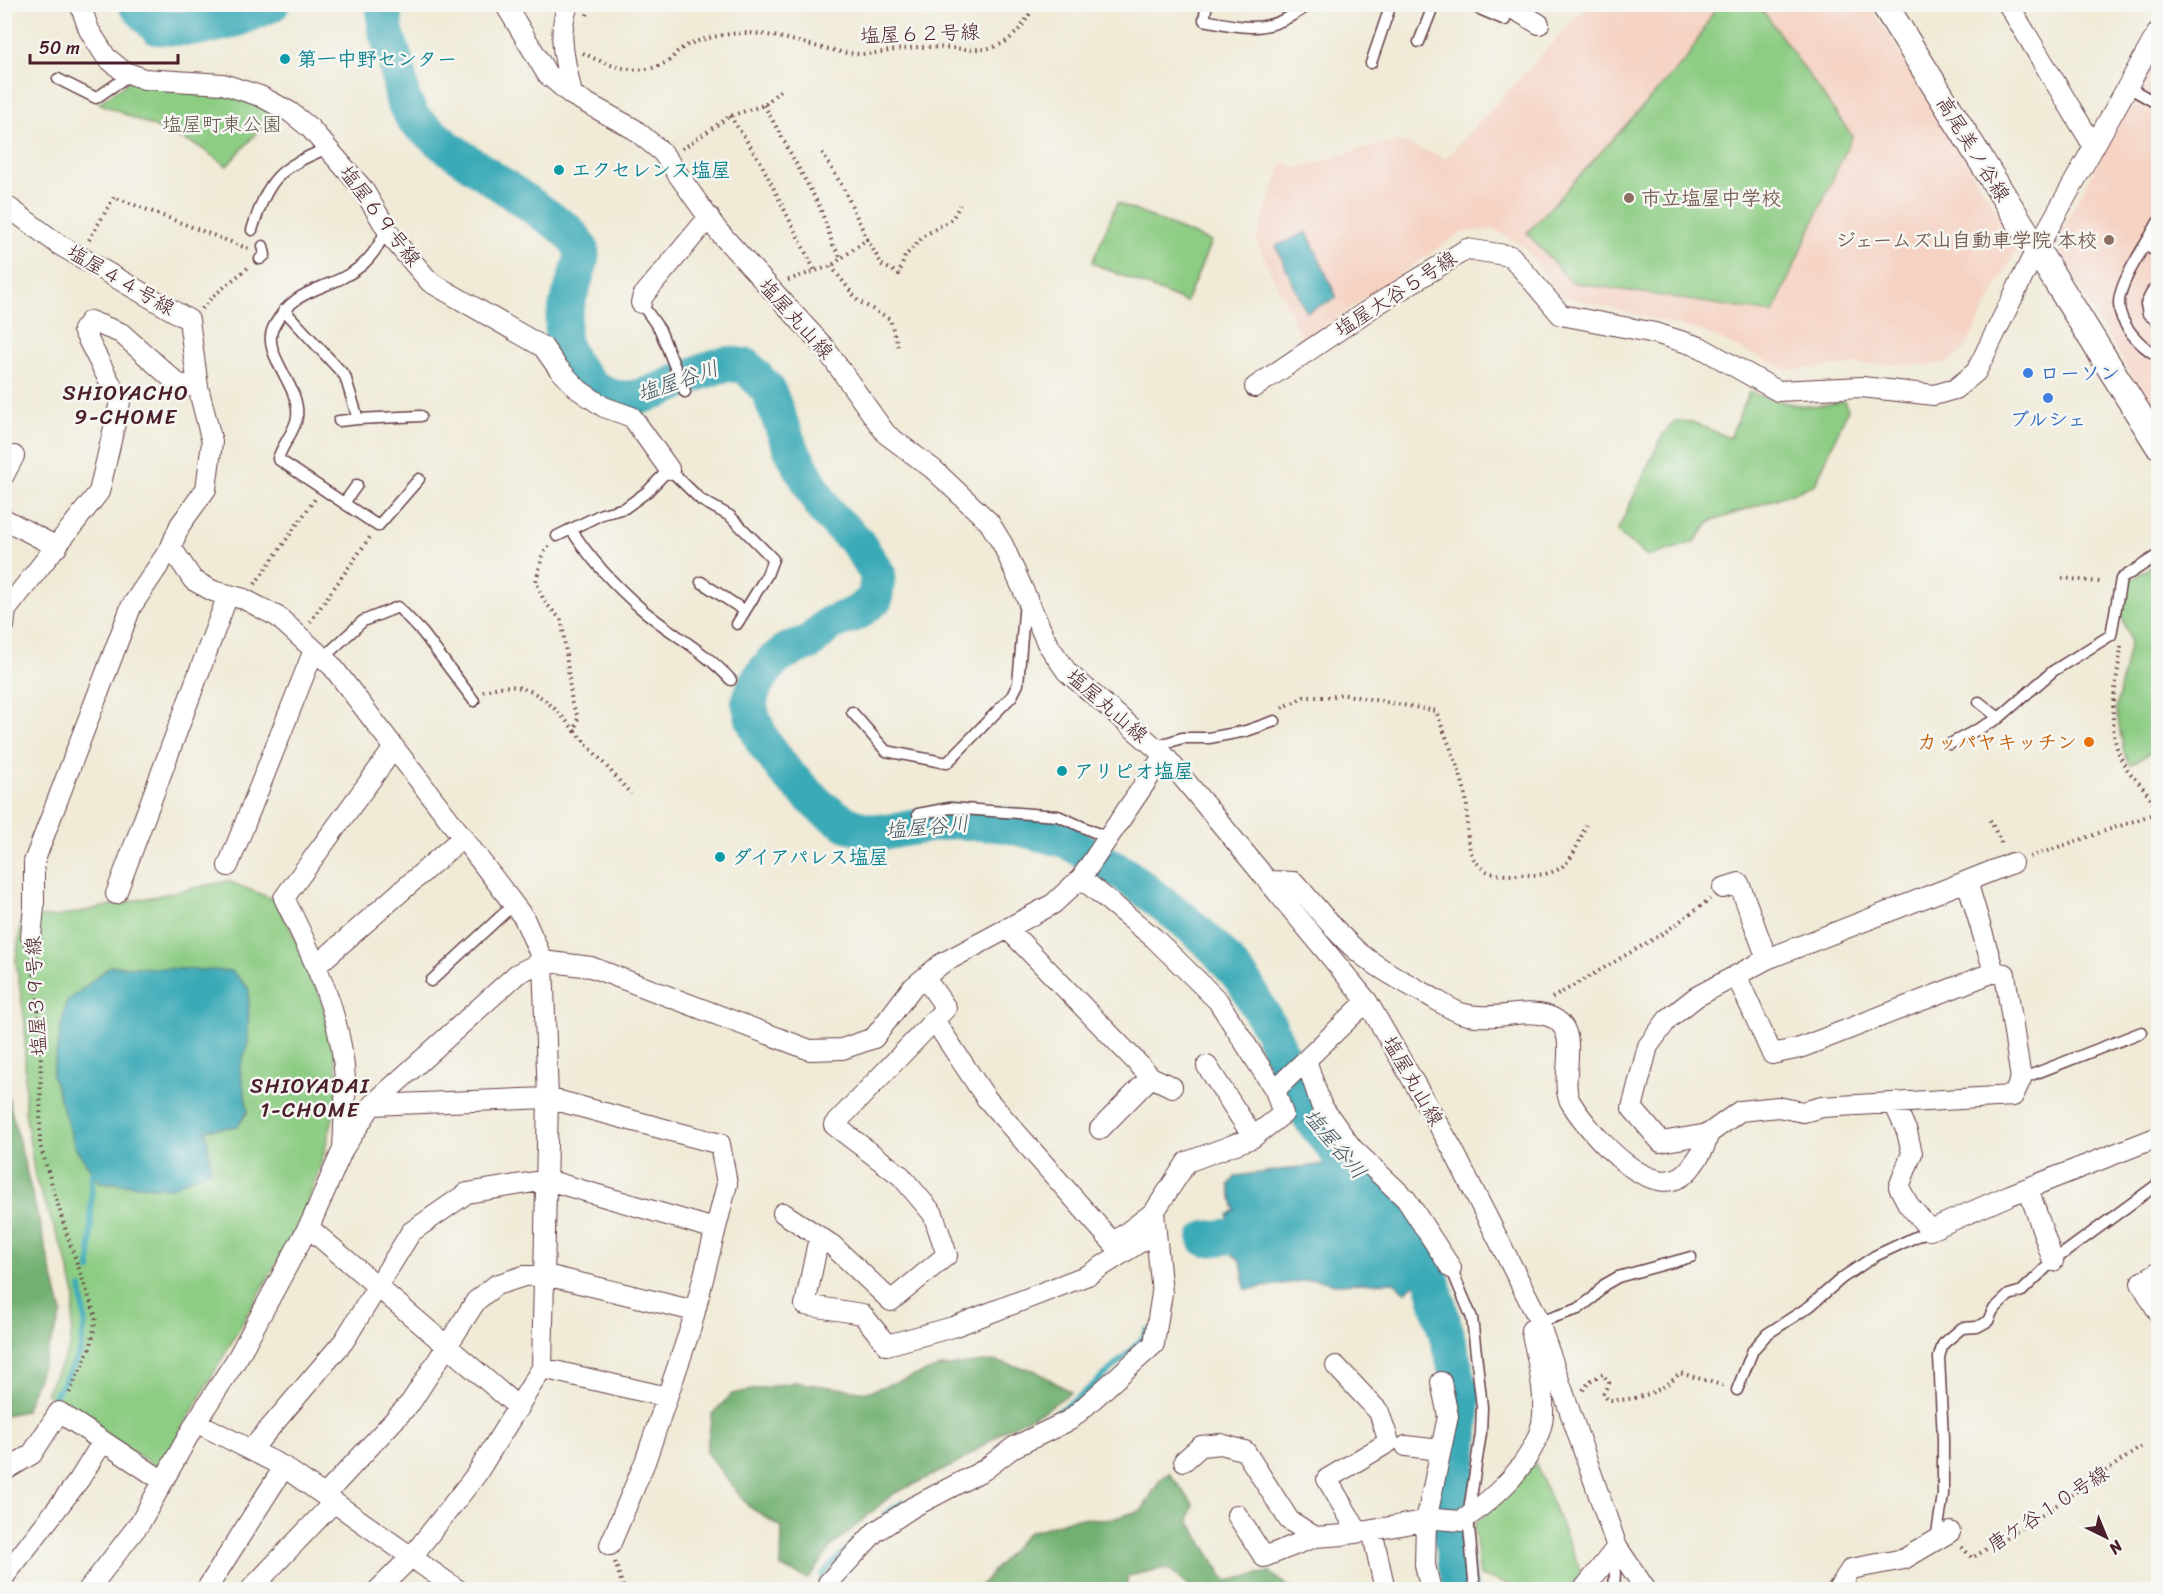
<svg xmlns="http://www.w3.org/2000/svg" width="2163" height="1594" font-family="Sriracha,'Klee One',sans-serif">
<rect width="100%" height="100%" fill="#f6f6f2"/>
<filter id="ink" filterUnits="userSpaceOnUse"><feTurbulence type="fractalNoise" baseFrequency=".0167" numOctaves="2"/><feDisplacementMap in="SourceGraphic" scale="12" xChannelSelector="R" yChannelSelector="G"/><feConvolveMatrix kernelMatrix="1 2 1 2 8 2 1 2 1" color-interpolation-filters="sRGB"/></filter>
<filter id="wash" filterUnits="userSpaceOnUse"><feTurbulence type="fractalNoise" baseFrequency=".008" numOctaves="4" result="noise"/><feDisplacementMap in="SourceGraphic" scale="24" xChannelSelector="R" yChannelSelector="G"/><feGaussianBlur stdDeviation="1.35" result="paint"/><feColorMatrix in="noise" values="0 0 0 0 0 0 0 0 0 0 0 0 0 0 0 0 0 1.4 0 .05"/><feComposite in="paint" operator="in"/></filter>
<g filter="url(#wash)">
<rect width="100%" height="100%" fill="#f0ead6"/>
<path fill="#f5d2c2" d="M1869,4L2018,246L1964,350L1949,362L1932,365L1863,364L1787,370L1704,332L1559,295L1523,246L1494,229L1460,233L1303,341L1256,240L1283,162L1293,167H1304L1365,148L1401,142L1446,158L1588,5Z
M2158,52V418L2057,253L2063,227Z"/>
<path fill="#8ccc83" stroke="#6b7657" stroke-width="1.5" d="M1717,5H1759L1852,136L1773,313L1571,282L1527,233L1688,57Z
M131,80L229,92L276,111L227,166L198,146L99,103Z
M1117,203L1211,242L1186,302L1092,263Z
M1749,392C1786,404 1805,411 1844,401L1848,409L1815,485L1710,522L1694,542L1648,557L1617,532L1663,434L1675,421L1692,422L1730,438Z
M2158,562V748L2130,765L2124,752L2116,709L2130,641L2121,613L2125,584Z
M228,881L275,900L314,975L334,1046L339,1094L322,1161L303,1217L159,1469L46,1393L70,1347L75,1295L66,1258L35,1178L25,1110V1024L16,961L22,917H56Z
M1535,1462L1582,1574L1570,1590L1525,1589L1480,1576L1474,1525L1519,1483Z"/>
<path fill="#71b071" stroke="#5e684e" stroke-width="1.5" d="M5,1086L62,1313L25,1411L5,1415Z
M992,1361L1034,1370L1071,1392L1045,1410L1005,1430L958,1463L893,1494L832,1546L808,1579L781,1567L782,1528L748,1506L706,1452L712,1414L732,1394L794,1382L867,1392L940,1367Z
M1169,1473L1193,1504L1189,1521L1226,1581L1269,1572L1292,1589H1191L1167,1568L1128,1576L1126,1589H977L1027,1533L1075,1518L1112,1519L1142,1510L1160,1480Z"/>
<path fill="#3aaab7" stroke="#426471" stroke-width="1.5" d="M1307,232L1337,298L1306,312L1276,246Z
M110,966L232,971L249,989L248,1043L240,1069L248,1111L238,1126L206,1130L211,1169L171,1188L99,1182L75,1147L52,1075L66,1003Z
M1331,1163L1399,1231L1421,1277L1405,1292L1394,1282L1335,1284L1314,1279L1245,1290L1241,1261L1233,1255L1228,1215L1235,1210L1229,1185L1236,1176Z"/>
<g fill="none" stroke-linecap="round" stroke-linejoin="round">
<path stroke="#3aaab7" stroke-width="6" d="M90,1270L92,1172
M1032,1428C1074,1405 1110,1372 1143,1338L1147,1330
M30,1439L80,1353L85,1323L81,1288
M885,1514L904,1502
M822,1583V1575L855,1541"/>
<path stroke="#3aaab7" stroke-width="36" d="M136,4L157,27C206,31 228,25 272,4
M384,4L385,29L396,63L403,100L414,120L447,147L567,230C571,235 579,243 581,249C583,257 579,268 576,276C561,324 550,344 590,384C630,424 685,369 728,364C733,364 740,366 746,366L768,390L790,447L825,511L856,541L878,574L875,599L857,613L829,624L810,642L788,650L772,662L756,683L749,702L753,719L763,742L787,774L822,808L847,824L867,831L887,832L953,821L1007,825L1065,840L1124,874L1184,920L1216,949L1245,983L1270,1028L1305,1111L1337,1152L1403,1218L1425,1254L1463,1397L1459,1467L1450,1530L1460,1590
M1206,1239L1279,1231"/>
</g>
</g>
<g filter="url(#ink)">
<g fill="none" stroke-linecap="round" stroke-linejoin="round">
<defs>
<path id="service" d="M1207,4L1204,20C1251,29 1269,34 1310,4
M1468,4L1505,20
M1419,42L1434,4
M1371,63L1391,4
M58,79L96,98L131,74
M2128,87L2158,104
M2158,222C2148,242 2120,280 2119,302C2118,324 2141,347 2158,356
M387,229C380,243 373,256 361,266C329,292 295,284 273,328C261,354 301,386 297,417C295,432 282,444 278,459L378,526L419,479
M252,230C269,178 277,169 328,148
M2146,245L2158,253
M260,259L265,255L263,246
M2158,287L2153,290L2146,304L2148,314L2158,322
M641,303L660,330L685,392
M284,310L345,376L358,419L421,416
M339,421L358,419
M344,503L357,485
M571,529C591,561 615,586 644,611C673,635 706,652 731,680
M557,536L602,514L625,508L648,491L669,469L701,500L730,516L773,559L767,575L737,624
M701,582L745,611
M323,658L363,621L398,607L423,633L474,701
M1979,702L1999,718
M852,712L886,751L947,763L1012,696L1018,684L1025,601
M1950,744L1999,718L2053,671L2111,635L2121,579L2158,555
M1154,747L1182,738H1209L1246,731L1275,721
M918,814L950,808L1058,816L1110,839
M431,981L514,904
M2021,1079L2142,1032
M1451,1268L1472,1318L1482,1407L1481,1433L1468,1517L1475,1590
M1539,1322L1578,1309L1594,1297L1604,1285L1618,1277L1691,1257
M1737,1390L1753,1350L1767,1334L1810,1306L1842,1278L1875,1256L1930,1230
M1936,1540L1943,1495V1439L1939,1357L1943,1344L1962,1328L1977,1327L1988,1321L1993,1310L2009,1295L2022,1291L2053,1261L2158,1184
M1614,1590L1616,1554"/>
<path id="minor" d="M80,4L89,30L106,57L123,71L144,79L223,84L260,96L290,112L310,128L363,189L392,238L430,282L543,347L558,368L579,390L604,407L632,417L669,469
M505,4L547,74L572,95L634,129L662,152L718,231L825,348L886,434L933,469L989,522L1003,545L1047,643L1067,672L1164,755L1367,1001L1453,1150L1536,1314L1617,1547L1646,1590
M1502,4L1519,12L1523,4
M2008,4L2094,147
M568,5C556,37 566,62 572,95
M1519,12L1539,24
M4,204L58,244L189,320L198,387L212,442L206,489L180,525L171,547L131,607L34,862V907L31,937
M641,303L643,296L709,217
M1255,387L1376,305L1467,249L1511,256L1561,315L1655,333L1700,347L1778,391L1862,387L1934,395L1955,389L1976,372L2036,250L2158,32
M4,475L14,456
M4,519L57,547
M171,547L193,580L213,591L244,599L278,617L332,666L524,918L543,961L548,1098L542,1368L476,1475L413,1555L378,1590
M4,626L6,610L99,492L120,402L83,330L90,321L121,333L178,384L198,387
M228,866L314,650
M1081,878L1154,938L1218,1001L1275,1090
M1269,881L1294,882C1316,906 1337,935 1362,955C1383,971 1405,983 1428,995C1439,1001 1452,1011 1464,1014C1495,1022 1530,1006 1553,1018C1583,1033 1557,1081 1571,1103C1589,1132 1658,1214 1692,1166C1700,1155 1706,1147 1708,1134L1661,1142L1632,1108L1648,1046L1668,1019L1696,997L1767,959L1967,881L1994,972L2005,974L2021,1079L2013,1096L1822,1107L1803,1112L1778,1107L1740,1111L1708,1134
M1967,881L2012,863
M1723,888L1739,883L1767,959
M116,894L228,595
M1007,928L1151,1077L1100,1129
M316,966L463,837
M1737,977L1772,1054L1800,1048L1994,972
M934,1020L986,1098L1113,1243L1154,1212L1187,1162L1252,1138L1283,1114L1275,1090L1367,1001
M1306,1060L1321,1105L1352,1148L1406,1199L1451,1268
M1207,1066L1246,1126
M1151,1077L1172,1087
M1894,1103L1907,1132L1912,1153L1899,1187L1908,1204L1930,1230L2010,1195L2158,1137
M372,1105L548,1098L720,1144L727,1184L691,1327L645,1462L610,1545
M343,1149C344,1126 346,1103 345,1080C342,1014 312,955 284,898L394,748
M2028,1188L2053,1261
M783,1213L832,1245L891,1301L947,1255L933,1214L901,1176L834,1125L946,1008L925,978
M308,1227L519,1408
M819,1237L805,1305L862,1314L887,1345L953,1327L1088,1275L1156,1232
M2158,1272L2141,1283L2158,1312
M1336,1366L1379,1412L1389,1442L1327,1479L1358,1532
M542,1368L667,1397
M196,1422L284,1467L458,1590
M1406,1446L1440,1450
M251,1450L344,1341L411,1232L467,1193L547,1180L715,1229
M1184,1461L1201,1446L1221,1444L1245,1451L1289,1520L1315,1537L1344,1535L1435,1519L1462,1521C1495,1497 1529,1468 1541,1427C1548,1401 1537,1356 1531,1330
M4,1471L32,1454L59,1412L163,1481
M325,1495L411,1402L476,1301L496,1285L524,1276L546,1275L695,1311
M1237,1515L1264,1557L1315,1537
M1372,1530L1385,1590
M4,1577L79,1480L103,1441
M828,1583L875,1532L913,1507L984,1470L1014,1447L1070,1420L1154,1344L1162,1293L1154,1212
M252,1588L334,1502
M88,1590L140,1523L196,1422L238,1357L312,1220L343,1149L372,1105L517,974L543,961L591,967L810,1050L842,1049L874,1038L911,989L941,964L1053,904L1081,878L1164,755
M206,1590L284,1467
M1431,1590L1425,1565L1426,1521L1448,1416L1441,1382
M1583,1590L1617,1547
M1837,1590L1851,1569L1904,1559L1950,1532"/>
<path id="tertiary" d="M1884,4L2158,445"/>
</defs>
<use href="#service" stroke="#633d45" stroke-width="13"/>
<use href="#minor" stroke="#633d45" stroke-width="22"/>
<use href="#tertiary" stroke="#633d45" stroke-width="28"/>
<path stroke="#633d45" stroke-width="4" stroke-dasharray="1.5 4.5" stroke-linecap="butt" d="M587,15L591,4
M583,53C608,66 639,77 665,63C671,61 674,55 678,51C690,41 715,36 730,34C773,28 818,52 860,54C882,54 903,47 924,47C979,47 1005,64 1035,4
M764,105L820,207L833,245L841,258
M730,116L760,161L815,271
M682,149L730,116L764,105L783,88
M867,239L882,265L899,274L905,256L924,236L952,219L960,205
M89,240L114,197L249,249
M831,266L858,301L890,319L898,346
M788,280L831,266L867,239L844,189L820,149
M202,309L212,297L250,266
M2062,578L2100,582
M255,584L315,499
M310,622L370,537
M2121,646C2117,685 2103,730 2125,766C2133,779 2148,790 2153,803C2156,810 2154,814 2158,820
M483,692C526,674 550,702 575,731L578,717L572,703L562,621L544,601L536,581L543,554L549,546
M1282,708L1304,697H1331L1341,694L1436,711C1446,739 1461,769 1466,798C1470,821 1461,851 1482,868C1493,878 1517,874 1531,875C1569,875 1573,855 1586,825
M575,731L631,794
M1990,820L2003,846
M2030,857L2154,814
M32,956L41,1032L40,1145L68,1238L96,1317L91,1346L68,1396
M1552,998L1664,933L1710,899
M1583,1390L1590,1381L1603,1374L1609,1383L1603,1394L1608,1400C1635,1401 1662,1393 1680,1373L1725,1386
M1962,1547L1972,1558L2039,1517L2141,1447
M615,1562L624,1590"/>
<use href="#service" stroke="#fff" stroke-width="10"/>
<use href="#minor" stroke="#fff" stroke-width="20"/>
<use href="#tertiary" stroke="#fff" stroke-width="26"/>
</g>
</g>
<g fill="#0f9aa8" stroke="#f6f6f2" stroke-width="2">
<circle cx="285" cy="59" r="6"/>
<circle cx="559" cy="170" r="6"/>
<circle cx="1062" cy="771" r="6"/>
<circle cx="720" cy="857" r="6"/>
</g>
<g fill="#8d6e63" stroke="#f6f6f2" stroke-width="2">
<circle cx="1629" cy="198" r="6"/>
<circle cx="2109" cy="240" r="6"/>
</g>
<g fill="#3f7fe0" stroke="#f6f6f2" stroke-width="2">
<circle cx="2028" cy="373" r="6"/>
<circle cx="2048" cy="398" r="6"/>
</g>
<circle fill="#e8710a" stroke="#f6f6f2" stroke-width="2" cx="2089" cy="742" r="6"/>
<g text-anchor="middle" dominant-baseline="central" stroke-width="5" stroke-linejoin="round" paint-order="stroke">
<g font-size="20" fill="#4a1f2b" stroke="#f6f6f2">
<text transform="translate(920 34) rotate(-2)">塩屋６２号線</text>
<text transform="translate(1973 149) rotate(58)">高尾美ノ谷線</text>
<text transform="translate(380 216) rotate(53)">塩屋６９号線</text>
<text transform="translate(121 280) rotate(30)">塩屋４４号線</text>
<text transform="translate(1396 294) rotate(-33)">塩屋大谷５号線</text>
<text transform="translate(796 319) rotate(48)">塩屋丸山線</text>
<text transform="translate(1107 706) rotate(41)">塩屋丸山線</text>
<text transform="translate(36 996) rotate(-93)">塩屋３９号線</text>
<text transform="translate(1413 1081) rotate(60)">塩屋丸山線</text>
<text transform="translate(2048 1509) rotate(-33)">唐ケ谷１０号線</text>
</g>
<g font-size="20" font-weight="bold" fill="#0d838f" stroke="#f6f6f2" text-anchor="start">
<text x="297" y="59">第一中野センター</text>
<text x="571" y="170">エクセレンス塩屋</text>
<text x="1074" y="771">アリピオ塩屋</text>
<text x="732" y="857">ダイアパレス塩屋</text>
</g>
<g font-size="20" fill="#5e5345" stroke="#f6f6f2">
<text x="222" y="124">塩屋町東公園</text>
</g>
<g font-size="20" font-weight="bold" fill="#785e54" stroke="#f6f6f2" text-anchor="start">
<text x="1641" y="198">市立塩屋中学校</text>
<text x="2097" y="240" text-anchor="end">ジェームズ山自動車学院 本校</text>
</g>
<g font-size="20" font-weight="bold" fill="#366cbe" stroke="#f6f6f2" text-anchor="start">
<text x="2040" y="373">ローソン</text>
<text x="2048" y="419" text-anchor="middle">ブルシェ</text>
</g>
<g font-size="20" font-weight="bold" fill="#c56008" stroke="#f6f6f2" text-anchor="end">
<text x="2077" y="742">カッパヤキッチン</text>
</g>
<g font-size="21" font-style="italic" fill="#445763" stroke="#f6f6f2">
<text transform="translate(678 381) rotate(-19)">塩屋谷川</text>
<text transform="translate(927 827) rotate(-5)">塩屋谷川</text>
<text transform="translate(1335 1144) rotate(50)">塩屋谷川</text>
</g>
<g font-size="21" letter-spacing="1.5" fill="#4a1f2b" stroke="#f6f6f2">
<text x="126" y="393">SHIOYACHO<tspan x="126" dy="24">9-CHOME</tspan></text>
<text x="310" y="1086">SHIOYADAI<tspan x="310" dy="24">1-CHOME</tspan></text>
</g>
</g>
<rect width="2163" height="1594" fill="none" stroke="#f6f6f2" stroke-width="24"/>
<g transform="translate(2106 1537) rotate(137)" stroke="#f6f6f2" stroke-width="4.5" paint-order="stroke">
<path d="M0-4.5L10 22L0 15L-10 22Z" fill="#4a1f2b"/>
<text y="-9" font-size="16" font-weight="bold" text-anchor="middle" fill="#4a1f2b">N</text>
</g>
<path d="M30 54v9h148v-9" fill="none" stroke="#4a1f2b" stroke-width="3"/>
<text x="39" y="54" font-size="18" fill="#4a1f2b" stroke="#f6f6f2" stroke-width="4.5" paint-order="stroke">50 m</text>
</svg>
